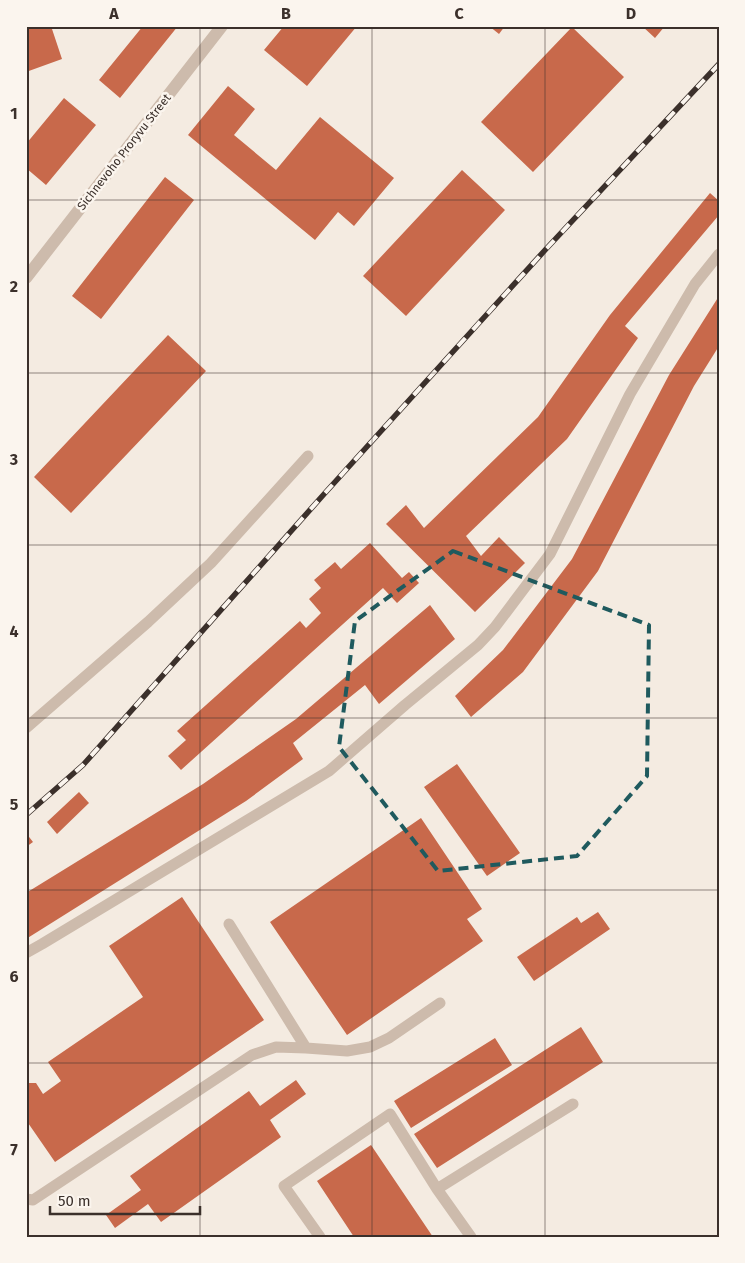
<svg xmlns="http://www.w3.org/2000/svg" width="745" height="1263" font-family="'Fira Sans',sans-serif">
<rect width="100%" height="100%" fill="#f4ebe1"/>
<path fill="#c8694b" d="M26,26H51L62,59L26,72Z
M143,26H178L120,98L99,80Z
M284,26H357L307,86L264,50Z
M489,26H505L499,34Z
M642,26H665L655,38Z
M572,27L624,77L533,172L481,122Z
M228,86L255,109L234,135L276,170L320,117L394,178L354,226L338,212L315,240L188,135Z
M64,98L96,125L46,185L26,168V144Z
M462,170L505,210L406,316L363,276Z
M165,177L194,200L101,319L72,296Z
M710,193L719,201V215L625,326L638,338L567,439L466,536L481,556L499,537L525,563L475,612L386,524L406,505L424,528L538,417L610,315Z
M719,296V346L694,386L598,571L523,672L471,717L455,696L503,650L572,559L669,375Z
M168,335L206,371L71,513L34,477Z
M370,543L402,578L409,572L419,583L397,603L383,588L181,770L168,756L186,740L177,731L300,621L306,628L321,613L309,599L321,588L314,580L335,562L341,569Z
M430,605L455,639L379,704L365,685L293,743L303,759L246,801L26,939V893L203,784L296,719Z
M457,764L520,853L487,876L424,787Z
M79,792L89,803L57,834L47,822Z
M421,818L482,909L467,919L483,941L347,1035L270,922Z
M26,833L33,842L26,847Z
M182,897L264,1020L55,1162L26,1120V1083H36L43,1094L61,1081L48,1062L143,997L109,946Z
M598,912L610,929L534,981L517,957L577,917L581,923Z
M581,1027L603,1062L437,1168L414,1134Z
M495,1038L512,1065L411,1128L394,1101Z
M296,1080L306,1094L270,1120L281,1137L161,1222L148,1204L115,1228L106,1215L141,1190L130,1176L249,1091L260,1106Z
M371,1145L433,1237H354L317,1181Z"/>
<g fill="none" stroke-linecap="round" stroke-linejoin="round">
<path stroke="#cdbbac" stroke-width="11" d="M26,728L148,622L211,563L308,456
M26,953L42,944L329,771L405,705L478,645L495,627L550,554L630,394L695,284L719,254
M306,1048L347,1051L370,1047L389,1038L440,1003
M437,1189L573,1104
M26,1199L33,1200L252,1055L276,1047L306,1048L229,924
M320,1237L284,1186L390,1114L437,1189L471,1237"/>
<path stroke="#cdbbac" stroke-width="12" d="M26,278L222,26"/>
<defs>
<path id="rail" d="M26,815L83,765L325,493L546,249L719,64"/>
</defs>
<use href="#rail" stroke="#3b302b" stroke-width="5.5"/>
<use href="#rail" stroke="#fbf5ee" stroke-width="4" stroke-dasharray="11" stroke-linecap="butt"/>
</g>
<path fill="none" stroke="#1f5a5e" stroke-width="4" stroke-dasharray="10 6" stroke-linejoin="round" d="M453,551L649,625L647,776L577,856L438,871L339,747L355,621Z"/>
<path fill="none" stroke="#3b302b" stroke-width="1" stroke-opacity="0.55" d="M200,26V1237M372,26V1237M545,26V1237M26,200H719M26,373H719M26,545H719M26,718H719M26,890H719M26,1063H719"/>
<g text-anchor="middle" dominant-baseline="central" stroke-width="5" stroke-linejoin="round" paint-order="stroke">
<g font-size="12" fill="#3b302b" stroke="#fbf5ee">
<text transform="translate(124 152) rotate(-52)">Sichnevoho Proryvu Street</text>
</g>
</g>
<rect width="745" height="1263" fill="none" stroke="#fbf5ee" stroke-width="55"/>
<path d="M50 1206v8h150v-8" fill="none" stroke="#3b302b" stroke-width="2.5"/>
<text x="58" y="1206" font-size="15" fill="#3b302b" stroke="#fbf5ee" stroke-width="4" paint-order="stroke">50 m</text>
<rect x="28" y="28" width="690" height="1208" fill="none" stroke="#3b302b" stroke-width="2"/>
<g font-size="16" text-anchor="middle" font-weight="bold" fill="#3b302b">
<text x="114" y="19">A</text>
<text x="286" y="19">B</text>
<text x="459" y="19">C</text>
<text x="631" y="19">D</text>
<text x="14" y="119">1</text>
<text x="14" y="292">2</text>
<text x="14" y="465">3</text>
<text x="14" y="637">4</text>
<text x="14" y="810">5</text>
<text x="14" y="982">6</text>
<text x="14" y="1155">7</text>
</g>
</svg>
